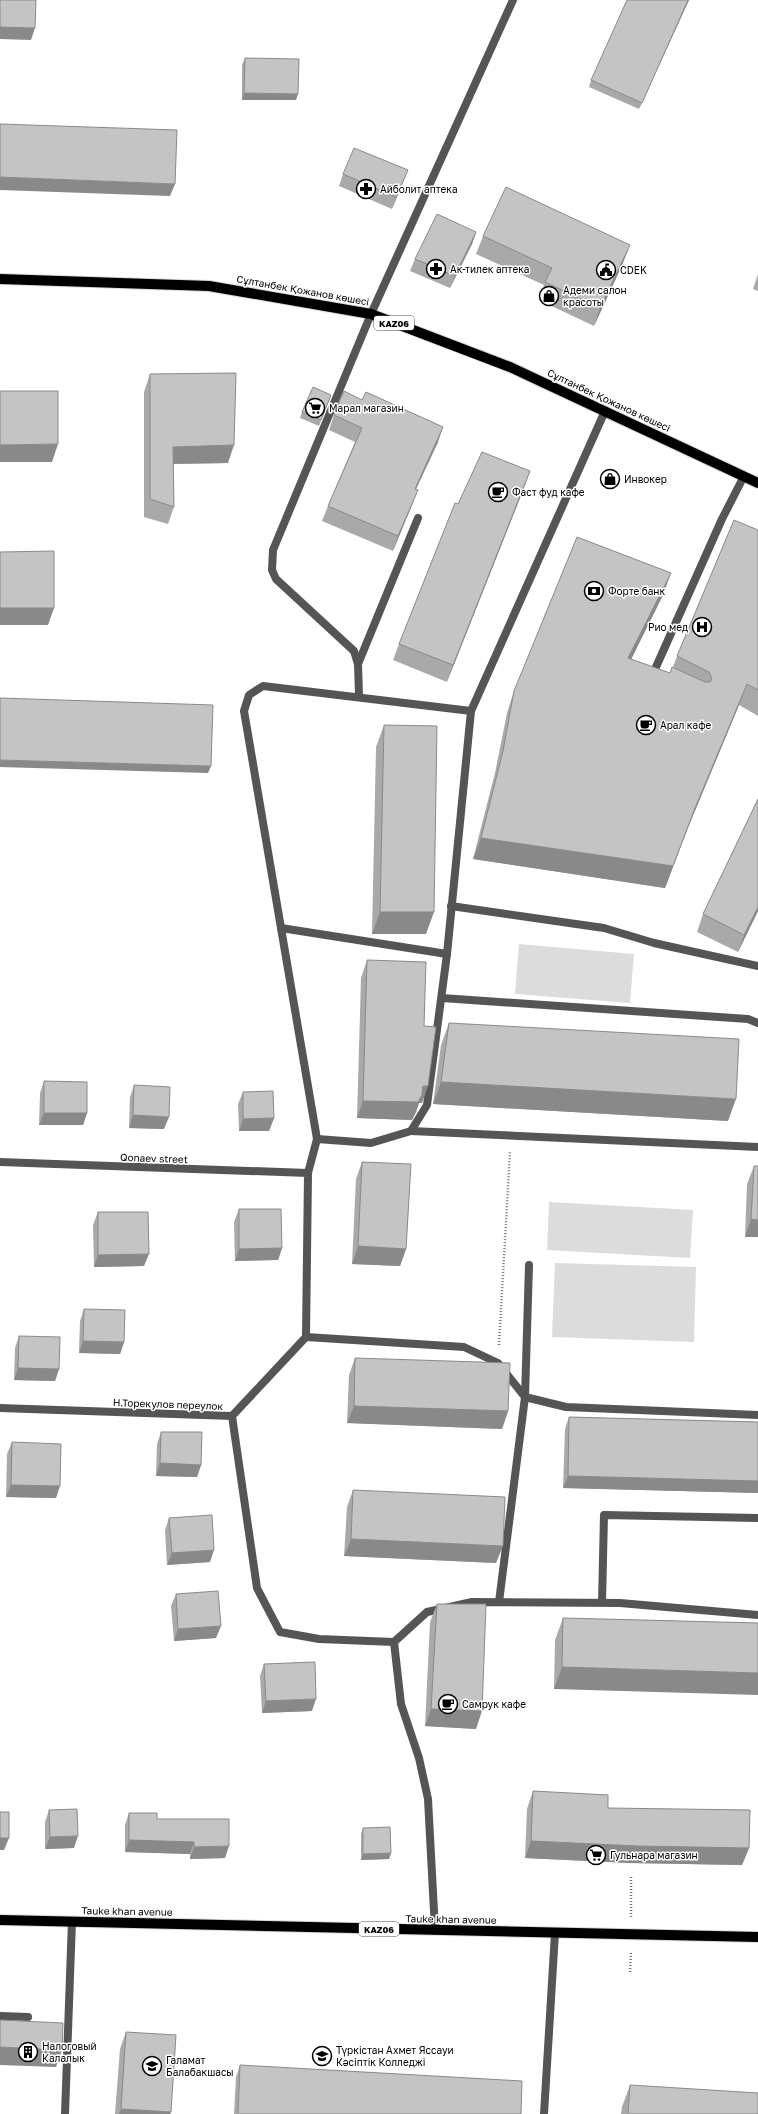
<svg xmlns="http://www.w3.org/2000/svg" width="758" height="2114" font-family="'Golos Text',sans-serif">
<rect width="100%" height="100%" fill="#fff"/>
<path fill="#dcdcdc" d="M519,944L634,954L630,1003L515,994Z
M549,1202L693,1210L690,1258L547,1250Z
M555,1263L696,1267L694,1342L552,1337Z"/>
<g fill="none" stroke-linecap="round" stroke-linejoin="round">
<defs>
<path id="primary" d="M0,279L209,286L371,314L510,367L758,483
M0,1920L758,1937"/>
</defs>
<use href="#primary" stroke="#dbdbdb" stroke-width="12"/>
<path stroke="#777" stroke-width="2.5" stroke-dasharray="1 2" stroke-linecap="butt" d="M499,1345L510,1152
M631,1917V1875
M630,1972L631,1952"/>
<path stroke="#555" stroke-width="8" d="M358,664L418,518
M652,676L722,519L744,476
M451,906L604,928L654,943L758,966
M281,928L447,954
M442,998L748,1019L758,1023
M411,1131L758,1147
M306,1337L464,1347L498,1363L525,1397L566,1407L758,1415
M499,1602L525,1397L529,1265
M602,1603L604,1515L758,1518
M394,1642L427,1612L472,1602L620,1603L758,1615
M0,2016L28,2017
M65,2114L72,1921
M544,2114L555,1933"/>
<path stroke="#555" stroke-width="8" d="M359,696L358,664L354,651L276,579L272,570L273,550L371,314L513,0
M317,1139L244,711L249,695L263,686L471,711
M0,1162L308,1173
M0,1408L232,1416L257,1588L280,1632L319,1639L394,1642L401,1704L419,1758L428,1799L435,1930
M232,1416L306,1337L308,1173L317,1139L371,1143L411,1131L427,1105L447,954L471,711L605,411"/>
<use href="#primary" stroke="#000" stroke-width="10"/>
</g>
<path fill="#a9a9a9" d="M689,0L639,109L589,87L591,80Z
M245,58L296,100H242V65Z
M408,170L403,182L392,209L339,186L343,174Z
M476,232L472,244L450,288L410,271L415,259Z
M483,236L623,263L594,326L539,300L544,285L476,254Z
M758,274V291L753,289Z
M150,374L228,463L173,464L174,507L168,524L144,517V392Z
M331,395L319,426L300,418L302,412Z
M334,415L438,442L416,489L412,505L393,551L322,521L328,506L355,442L329,430Z
M524,488L447,682L393,660L399,644L458,504Z
M758,530V716L739,705L687,830L665,888L473,859L495,773L507,713L514,691L663,595L631,659L670,673L673,667L677,656Z
M384,725L426,934H372L376,747Z
M758,799V911L738,952L697,932L703,914Z
M367,960L422,1103H419L416,1112L412,1120L357,1118L361,978Z
M449,1023L728,1121L433,1104L441,1045Z
M44,1081L87,1113L83,1125H39L40,1093Z
M134,1085L164,1129L129,1128L130,1097Z
M243,1092L274,1118L269,1131H239L238,1104Z
M362,1162L406,1249L400,1266L352,1264L356,1179Z
M754,1166L758,1237H745L747,1184Z
M239,1209L282,1248L278,1260L235,1261L234,1222Z
M98,1212L144,1266L94,1267L93,1225Z
M84,1309L124,1342L120,1354L79,1353L80,1321Z
M19,1336L59,1369L55,1381L14,1380L15,1348Z
M355,1358L508,1411L502,1429L347,1423L349,1375Z
M569,1417L758,1422V1493L563,1488L565,1429Z
M161,1432L201,1465L197,1477L156,1476L157,1444Z
M12,1442L56,1498L6,1497L7,1454Z
M353,1490L496,1563L344,1556L347,1507Z
M169,1518L210,1562L167,1565L165,1530Z
M176,1594L216,1638L174,1641L171,1606Z
M437,1604L476,1729L425,1726L430,1622Z
M563,1618L758,1623L554,1689L555,1640Z
M264,1664L312,1711L262,1713L260,1676Z
M533,1791L608,1808L749,1848L742,1865L630,1863L525,1858L527,1809Z
M49,1810L74,1848L45,1849V1822Z
M129,1813L157,1819L225,1858L190,1859V1854L125,1852V1825Z
M363,1828L391,1853L389,1859L361,1860V1834Z
M126,2032L171,2112L170,2114H115L120,2049Z
M240,2065L521,2114H234L236,2077Z
M630,2085L758,2114H621L622,2107Z"/>
<path fill="#898989" d="M688,0H689L639,109L642,103Z
M0,27L35,28L31,40L0,39Z
M244,93L298,94L296,100H242Z
M408,170L403,182L392,209L396,197Z
M0,177L175,184L170,196L0,190Z
M476,232L472,244L450,288L455,276Z
M630,245L623,263L594,326L600,308Z
M443,427L438,442L409,504L415,489Z
M58,444L52,462H0V445Z
M234,445L228,463L166,464L173,447Z
M530,471L524,488L447,682L453,665Z
M418,490L412,505L393,551L398,536Z
M671,573L663,595L621,680L628,658Z
M0,608H54L48,625H0Z
M747,684L739,705L687,830L665,888L473,859L481,838L695,808Z
M0,760L211,766L208,773L0,767Z
M758,907V911L738,952L744,935Z
M380,912H434L426,934H372Z
M441,1082L736,1099L728,1121L433,1104Z
M423,1086H428L422,1103H419L416,1112L412,1120L357,1118L363,1101Z
M44,1113H87L83,1125H39Z
M133,1115L169,1117L164,1129L129,1128Z
M274,1118L269,1131H239L243,1119Z
M751,1219L758,1220V1237H745Z
M358,1246L406,1249L400,1266L352,1264Z
M282,1248L278,1260L235,1261L239,1249Z
M149,1254L144,1266L94,1267L98,1255Z
M83,1341L124,1342L120,1354L79,1353Z
M18,1368L59,1369L55,1381L14,1380Z
M354,1406L508,1411L502,1429L347,1423Z
M160,1463L201,1465L197,1477L156,1476Z
M568,1476L758,1481V1493L563,1488Z
M11,1485L60,1486L56,1498L6,1497Z
M351,1539L503,1546L496,1563L344,1556Z
M214,1550L210,1562L167,1565L172,1553Z
M221,1626L216,1638L174,1641L178,1629Z
M562,1667L758,1673V1695L554,1689Z
M316,1699L312,1711L262,1713L266,1701Z
M431,1709L482,1711L476,1729L425,1726Z
M78,1836L74,1848L45,1849L50,1837Z
M0,1838H9L4,1850H0Z
M129,1840L194,1842L190,1854L125,1852Z
M531,1841L749,1848L742,1865L630,1863L525,1858Z
M229,1846L225,1858L190,1859L194,1847Z
M391,1853L389,1859L361,1860L363,1854Z
M0,2047L62,2050L56,2067L0,2065Z
M121,2109L171,2112L170,2114H119Z"/>
<path fill="#c4c4c4" stroke="#898989" d="M0,0H36L35,28L0,27Z
M627,0H688L642,103L591,80Z
M245,58L299,59L298,94L244,93Z
M0,124L177,130L175,184L0,177Z
M354,148L408,170L396,197L343,174Z
M506,187L630,245L600,308L545,282L552,268L483,236Z
M437,214L476,232L455,276L415,259Z
M236,373L234,445L173,447L174,507L150,499V374Z
M313,387L331,395L321,420L302,412Z
M0,391H58V444L0,445Z
M344,391L362,400L366,392L443,427L415,489L418,490L398,536L328,506L362,428L334,415Z
M482,452L530,471L453,665L399,644L455,503L458,504Z
M734,520L758,530V690L747,684L695,808L673,866L481,838L503,751L514,691L577,537L671,573L628,658L670,673L672,667L705,682H710L712,679L709,672L677,656Z
M54,551V608H0V552Z
M0,698L213,705L211,766L0,760Z
M384,725L437,726L434,912H380Z
M758,799V907L744,935L703,914Z
M367,960L426,962L424,1026L436,1027L428,1086H423L422,1095L418,1102L363,1101Z
M449,1023L739,1039L736,1099L441,1082Z
M44,1081L87,1082V1113H44Z
M134,1085L170,1087L169,1117L133,1115Z
M273,1091L274,1118L243,1119V1092Z
M362,1162L411,1164L406,1249L358,1246Z
M754,1166H758V1220L751,1219Z
M239,1209H281L282,1248L239,1249Z
M98,1212H148L149,1254L98,1255Z
M84,1309L125,1310L124,1342L83,1341Z
M19,1336L60,1337L59,1369L18,1368Z
M355,1358L510,1363L508,1411L354,1406Z
M569,1417L758,1422V1481L568,1476Z
M161,1432H202L201,1465L160,1463Z
M12,1442L61,1444L60,1486L11,1485Z
M353,1490L505,1497L503,1546L351,1539Z
M212,1515L214,1550L172,1553L169,1518Z
M218,1591L221,1626L178,1629L176,1594Z
M437,1604H486L482,1711L431,1709Z
M563,1618L758,1623V1673L562,1667Z
M315,1662L316,1699L266,1701L264,1664Z
M533,1791L608,1795V1808L750,1810L749,1848L637,1846L531,1841Z
M77,1809L78,1836L50,1837L49,1810Z
M0,1812H9V1838H0Z
M129,1813H157V1819H229V1846L194,1847V1842L129,1840Z
M390,1827L391,1853L363,1854V1828Z
M0,2020L63,2023L62,2050L0,2047Z
M126,2032L176,2035L171,2112L121,2109Z
M240,2065L522,2081L521,2114H238Z
M630,2085L758,2093V2114H628Z"/>
<defs>
<symbol id="pharmacy-ring" viewBox="-11 -11 22 22"><circle r="9.5" fill="#fff" stroke="#000" stroke-width="1.5"/><path d="M-2-6h4v4h4v4h-4v4h-4v-4h-4v-4h4Z" fill="#000"/></symbol>
<symbol id="civic-ring" viewBox="-11 -11 22 22"><circle r="9.5" fill="#fff" stroke="#000" stroke-width="1.5"/><path d="M-.6-6.5H3V-4.5H.6V-3L4-1V1h2V6H-6V1h2V-1L-.6-3ZM-1.2 2.5V6h2.4V2.5Z" fill="#000"/></symbol>
<symbol id="shop-ring" viewBox="-11 -11 22 22"><circle r="9.5" fill="#fff" stroke="#000" stroke-width="1.5"/><path d="M-5-2.5h2.3a2.7 3.5 0 0 1 5.4 0H5L5.5 6h-11ZM-1.5-2.5h3a1.5 2.3 0 0 0-3 0Z" fill="#000"/></symbol>
<symbol id="supermarket-ring" viewBox="-11 -11 22 22"><circle r="9.5" fill="#fff" stroke="#000" stroke-width="1.5"/><path d="M-6-5.5h2.5l.6 2H6L4.5 2H-2.5L-4.4-4H-6ZM-1.5 3.2a1.3 1.3 0 1 0 .1 0ZM3 3.2a1.3 1.3 0 1 0 .1 0Z" fill="#000"/></symbol>
<symbol id="cafe-ring" viewBox="-11 -11 22 22"><circle r="9.5" fill="#fff" stroke="#000" stroke-width="1.5"/><path d="M-5.5-4.5H6V0H3Q3 3.5 0 3.5H-2.5Q-5.5 3.5-5.5 0ZM3-3.2v2h1.7v-2ZM-6 4.5H4V6H-6Z" fill="#000"/></symbol>
<symbol id="bank-ring" viewBox="-11 -11 22 22"><circle r="9.5" fill="#fff" stroke="#000" stroke-width="1.5"/><path d="M-6-4H6V4H-6ZM0-2.3a2.3 2.3 0 1 0 0 4.6a2.3 2.3 0 1 0 0-4.6Z" fill="#000"/></symbol>
<symbol id="hospital-ring" viewBox="-11 -11 22 22"><circle r="9.5" fill="#fff" stroke="#000" stroke-width="1.5"/><path d="M-5-5h3v3.5h4V-5h3V5h-3V1.5h-4V5h-3Z" fill="#000"/></symbol>
<symbol id="building-ring" viewBox="-11 -11 22 22"><circle r="9.5" fill="#fff" stroke="#000" stroke-width="1.5"/><path d="M-4-6H4V6H1V3H-1V6H-4ZM-2.5-4.3h1.7v1.8h-1.7ZM.8-4.3h1.7v1.8H.8ZM-2.5-1h1.7V.8h-1.7ZM.8-1h1.7V.8H.8Z" fill="#000"/></symbol>
<symbol id="university-ring" viewBox="-11 -11 22 22"><circle r="9.5" fill="#fff" stroke="#000" stroke-width="1.5"/><path d="M0-5L7-2L0 1L-7-2ZM-4 1L0 2.5L4 1V4Q0 6-4 4Z" fill="#000"/></symbol>
</defs>
<g fill-rule="evenodd">
<use href="#pharmacy-ring" x="355" y="178" width="22" height="22"/>
<use href="#pharmacy-ring" x="425" y="258" width="22" height="22"/>
<use href="#civic-ring" x="595" y="259" width="22" height="22"/>
<use href="#shop-ring" x="538" y="285" width="22" height="22"/>
<use href="#supermarket-ring" x="304" y="397" width="22" height="22"/>
<use href="#shop-ring" x="599" y="468" width="22" height="22"/>
<use href="#cafe-ring" x="487" y="481" width="22" height="22"/>
<use href="#bank-ring" x="583" y="580" width="22" height="22"/>
<use href="#hospital-ring" x="691" y="616" width="22" height="22"/>
<use href="#cafe-ring" x="635" y="714" width="22" height="22"/>
<use href="#cafe-ring" x="437" y="1693" width="22" height="22"/>
<use href="#supermarket-ring" x="585" y="1844" width="22" height="22"/>
<use href="#building-ring" x="17" y="2041" width="22" height="22"/>
<use href="#university-ring" x="311" y="2045" width="22" height="22"/>
<use href="#university-ring" x="141" y="2055" width="22" height="22"/>
</g>
<g text-anchor="middle" dominant-baseline="central" stroke-width="3" stroke-linejoin="round" paint-order="stroke">
<g fill="#fff" stroke="#4c4c4c" stroke-width="1">
<rect x="374" y="316" width="40" height="14" rx="3"/>
<rect x="359" y="1922" width="40" height="14" rx="3"/>
</g>
<g font-size="9" font-weight="bold" fill="#000">
<text x="394" y="323">KАZ06</text>
<text x="379" y="1929">KАZ06</text>
</g>
<g font-size="10" fill="#000" stroke="#fff" text-anchor="start">
<text x="380" y="189">Айболит аптека</text>
<text x="450" y="269">Ак-тилек аптека</text>
<text x="620" y="270">CDEK</text>
<text x="563" y="290">Адеми салон<tspan x="563" dy="12">красоты</tspan></text>
<text x="329" y="408">Марал магазин</text>
<text x="624" y="479">Инвокер</text>
<text x="512" y="492">Фаст фуд кафе</text>
<text x="608" y="591">Форте банк</text>
<text x="688" y="627" text-anchor="end">Рио мед</text>
<text x="660" y="725">Арал кафе</text>
<text x="462" y="1704">Самрук кафе</text>
<text x="610" y="1855">Гульнара магазин</text>
<text x="42" y="2046">Налоговый<tspan x="42" dy="12">Калалык</tspan></text>
<text x="336" y="2050">Түркістан Ахмет Яссауи<tspan x="336" dy="12">Кәсіптік Колледжі</tspan></text>
<text x="166" y="2060">Галамат<tspan x="166" dy="12">Балабакшасы</tspan></text>
</g>
<g font-size="10" fill="#000" stroke="#fff">
<text transform="translate(303 290) rotate(10)">Сұлтанбек Қожанов көшесі</text>
<text transform="translate(609 400) rotate(25)">Сұлтанбек Қожанов көшесі</text>
<text transform="translate(154 1158) rotate(2)">Qonaev street</text>
<text transform="translate(168 1404) rotate(2)">Н.Торекулов переулок</text>
<text transform="translate(127 1911) rotate(1)">Tauke khan avenue</text>
<text transform="translate(451 1919) rotate(1)">Tauke khan avenue</text>
</g>
</g>
</svg>
